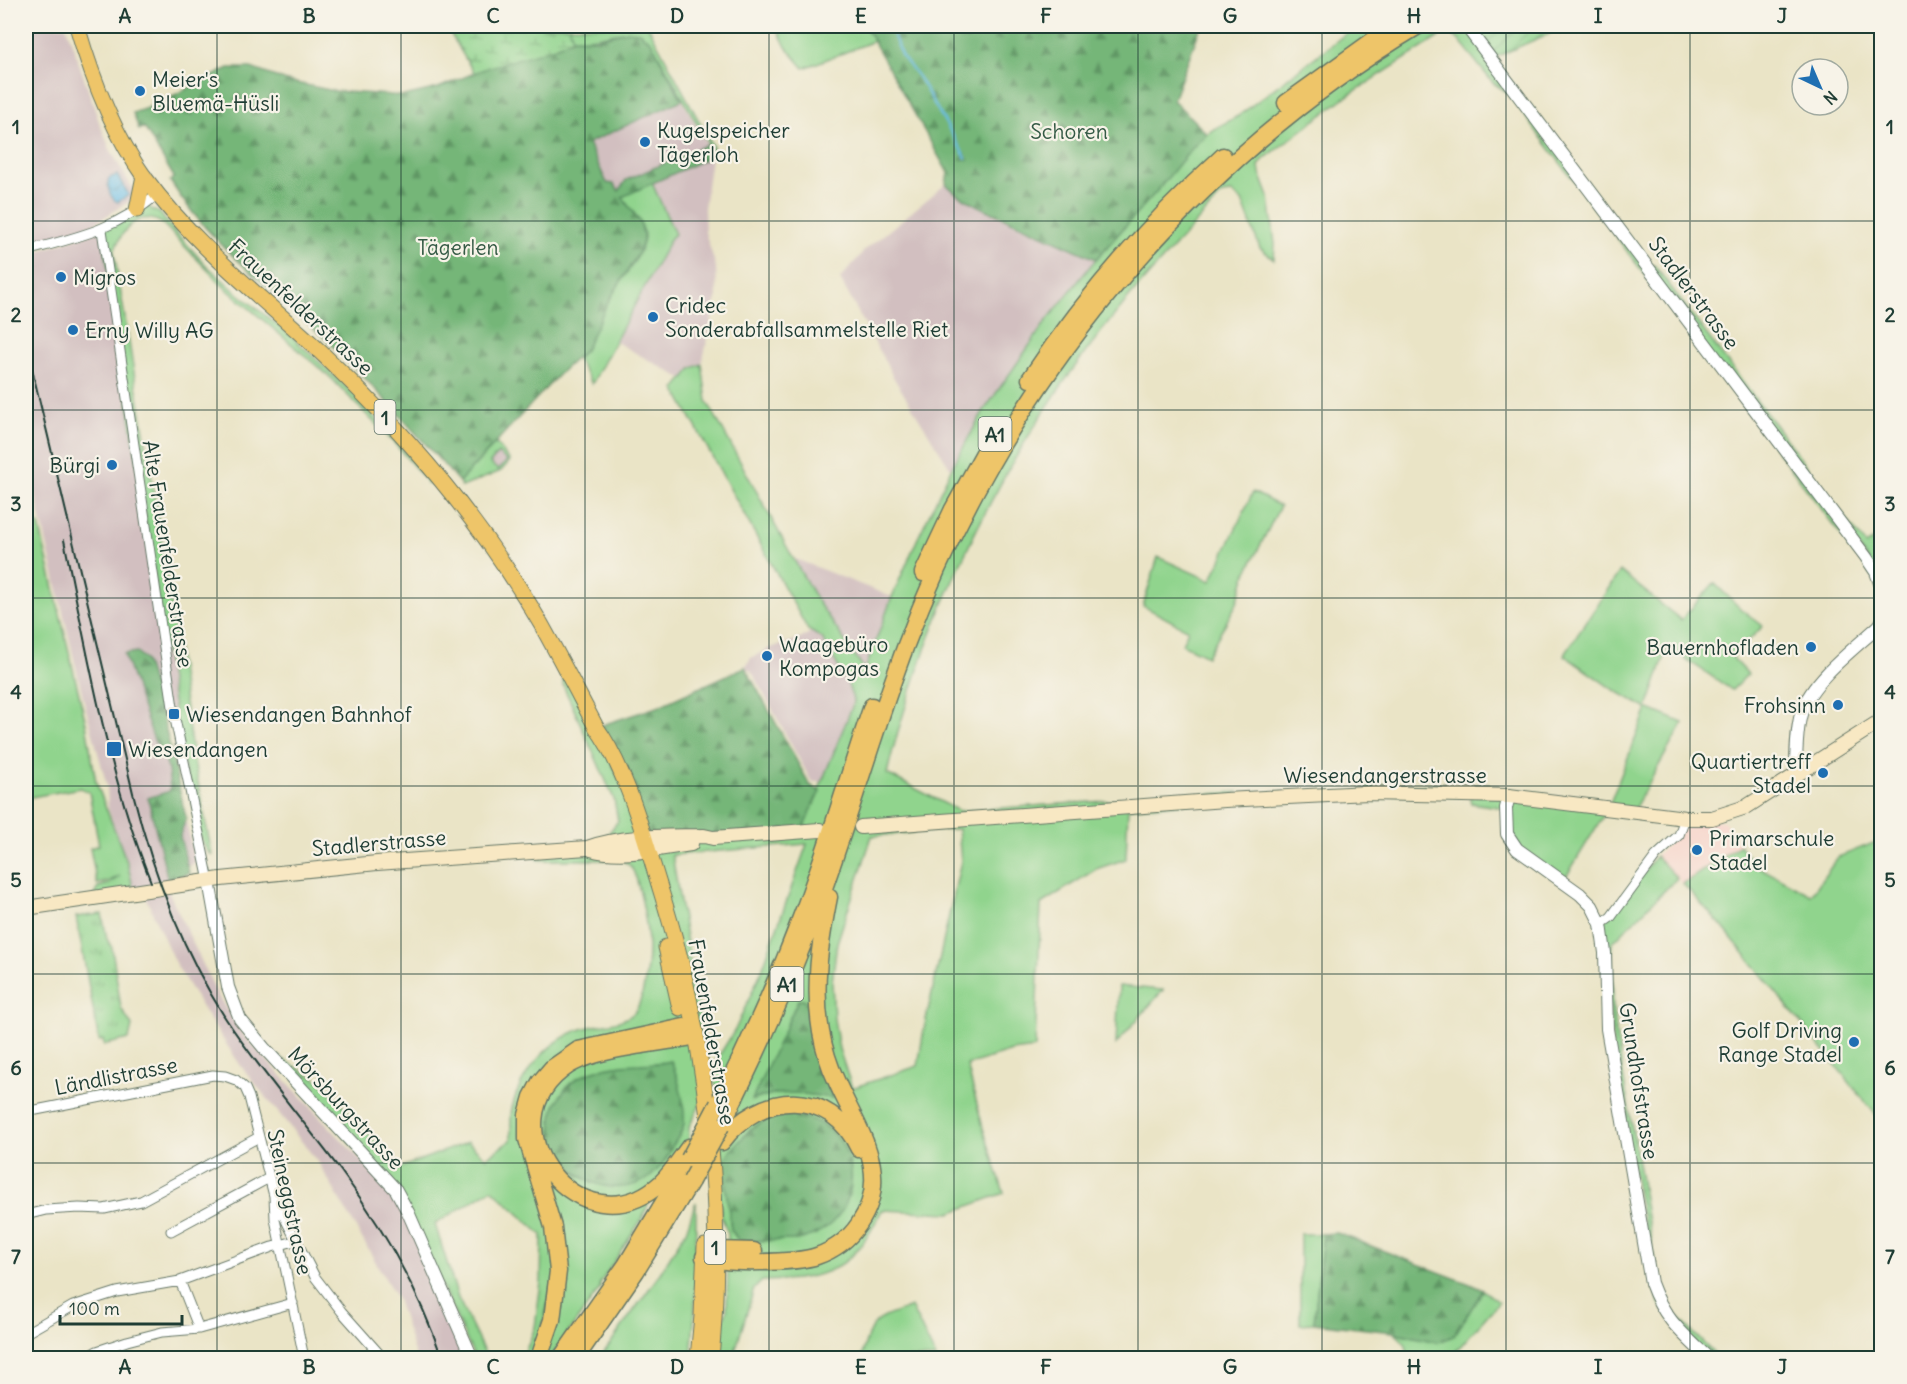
<svg xmlns="http://www.w3.org/2000/svg" width="1907" height="1384" font-family="Delius,sans-serif">
<defs>
<pattern id="forest-firs" width="22" height="20" patternUnits="userSpaceOnUse" patternTransform="scale(1.5)"><rect width="22" height="20" fill="#74b678"/><path d="M5 1l3.5 6h-7zM16 11l3.5 6h-7z" fill="#5f9563"/></pattern>
<pattern id="wetland-marsh" width="20" height="14" patternUnits="userSpaceOnUse" patternTransform="scale(1.5)"><rect width="20" height="14" fill="#90d48d"/><path d="M1 5h8M5 5V1M11 12h8M15 12V8" fill="none" stroke="#75ad74"/></pattern>
<pattern id="park-tufts" width="24" height="20" patternUnits="userSpaceOnUse" patternTransform="scale(1.5)"><rect width="24" height="20" fill="#90d48d"/><path d="M3 7l-1-3M5 7V3M7 7l1-3M15 17l-1-3M17 17v-4M19 17l1-3" fill="none" stroke="#75ad74"/></pattern>
<pattern id="garden-furrows" width="10" height="10" patternUnits="userSpaceOnUse" patternTransform="scale(1.5)"><rect width="10" height="10" fill="#90d48d"/><path d="M-1 1l2-2M0 10L10 0M9 11l2-2" fill="none" stroke="#75ad74"/></pattern>
<pattern id="water-waves" width="16" height="10" patternUnits="userSpaceOnUse" patternTransform="scale(1.5)"><rect width="16" height="10" fill="#6bbee7"/><path d="M0 5q4-4 8 0t8 0" fill="none" stroke="#579cbc"/></pattern>
</defs>
<rect width="100%" height="100%" fill="#f7f3e8"/>
<filter id="ink" filterUnits="userSpaceOnUse"><feTurbulence type="fractalNoise" baseFrequency=".0167" numOctaves="2"/><feDisplacementMap in="SourceGraphic" scale="12" xChannelSelector="R" yChannelSelector="G"/><feConvolveMatrix kernelMatrix="1 2 1 2 8 2 1 2 1" color-interpolation-filters="sRGB"/></filter>
<filter id="wash" filterUnits="userSpaceOnUse"><feTurbulence type="fractalNoise" baseFrequency=".008" numOctaves="4" result="noise"/><feDisplacementMap in="SourceGraphic" scale="24" xChannelSelector="R" yChannelSelector="G"/><feGaussianBlur stdDeviation="1.35" result="paint"/><feColorMatrix in="noise" values="0 0 0 0 0 0 0 0 0 0 0 0 0 0 0 0 0 1.4 0 .05"/><feComposite in="paint" operator="in"/></filter>
<g filter="url(#wash)">
<rect width="100%" height="100%" fill="#eae4c6"/>
<path fill="#f7d1c7" d="M1685,818L1724,821L1740,845L1683,884L1656,856L1668,845Z"/>
<path fill="#d2bfc0" d="M26,26H66L99,122L110,149L135,193L130,201L95,223L78,231L26,244Z
M682,100L707,145L626,180L620,191L614,184L607,183L588,143Z
M712,151L704,208L705,232L716,267L717,296L702,364L692,368L683,379L614,341L671,238L675,234L652,183L705,159Z
M946,184L958,195L980,207L1096,259L1048,319L983,412L951,469L895,380L840,279L865,250Z
M102,230L174,714L163,717L195,862L164,882L218,996L244,1036L387,1188L404,1212L468,1358H416L397,1299L318,1162L241,1066L204,1011L174,961L146,898L133,886L108,808L107,786L85,705L26,456V255Z
M498,453L507,461L498,470L490,462Z
M793,558L892,597L826,774L821,782H813L810,779L752,672L745,667L751,658L770,648L802,638L816,628L818,602Z"/>
<path fill="#90d48d" stroke="#588860" stroke-width="1.5" fill-rule="evenodd" d="M569,26H648L713,147L712,151L653,45C635,17 602,43 573,38Z
M776,26H865L874,41L804,68L786,47Z
M1356,26H1466L1649,268L1654,265L1866,545L1881,534V569L1876,572L1854,540L1844,539L1507,92L1493,83L1457,38L1452,35H1442L1344,98L1264,159L1259,166L1260,173L1269,197L1275,244L1274,259L1260,248L1242,201L1232,193L1222,194C1189,231 1154,267 1122,306C1037,408 970,527 924,652C910,692 896,733 887,774L959,811L1239,792L1225,800L1128,808L1126,859L1096,869L1041,904L1035,1048L1012,1051L967,1065L983,1128L1004,1193L950,1213L882,1210C852,1271 829,1279 762,1281L754,1289L733,1358H716L718,1337L727,1309L728,1263V1234L721,1215L717,1150L739,1117L714,1082L715,1062L735,1030L762,970L807,844L672,855L711,1083L689,1127V1147L651,1198L642,1219L599,1285L601,1287L550,1358H539L552,1287L534,1358H523L535,1327L541,1282L542,1235L492,1189L435,1224L458,1298L487,1358H475L408,1212L279,1057L321,1082L399,1168L468,1142L486,1158L511,1140C511,1130 510,1118 512,1108C520,1074 548,1040 582,1029C597,1024 622,1024 634,1013C643,1003 648,965 648,951C649,934 640,880 631,867C628,863 624,861 619,860H539L534,856L601,843L618,821L614,799L563,685V665L596,727L805,831V824L854,702L847,682L822,638L808,630L675,389L692,368L702,364L707,401L793,558L818,602L865,670L892,597L917,540L951,469L983,412L1048,319L1096,259L1201,138L1214,129L1238,116ZM958,829L961,861L924,1029L918,1066L852,1088L839,1049L834,1019L832,982L837,943L872,836ZM798,1000L808,1005L817,1057L833,1097L797,1093L772,1094L753,1100ZM671,1061L667,1158L651,1176L614,1187L591,1182L576,1174L565,1162L552,1133L554,1109C564,1100 586,1075 596,1071C620,1061 647,1068 671,1061ZM723,1164L816,1234L798,1240L739,1241L731,1230Z
M652,183L675,234L671,238L592,384L577,359L581,355C590,337 598,319 608,301C617,284 643,256 644,237C644,221 630,209 621,197Z
M145,204L153,210L160,213L164,219L204,263L235,291L291,336L353,393L434,484H427L423,477L393,442L331,378L222,285L163,224C138,208 121,231 114,252L160,528L192,751L212,855L207,851L199,834L180,747L102,230Z
M496,443L510,461L501,471L462,487L459,482ZM498,453L507,461L498,470L490,463Z
M26,472L34,508L33,514L26,518Z
M1253,492L1280,506L1246,574L1237,603L1207,656L1182,644L1188,630L1143,606L1158,557L1211,581Z
M33,521L39,525L86,724L96,782L127,862L133,887L93,898L98,887L109,884L120,876L108,882L97,884L90,848L99,845L89,792L80,788L26,798V523Z
M1620,571L1681,620L1714,583L1741,609L1763,626L1732,657L1748,674L1732,690L1668,647L1647,708L1683,723L1633,811L1608,808L1563,882L1517,849L1505,808L1471,803V796L1368,793V784L1508,789L1509,796L1608,808L1647,709L1611,688L1564,655Z
M1881,840V1121L1721,925L1683,884L1740,845L1753,864L1811,895L1838,857Z
M1656,856L1677,878L1612,943L1613,1009L1617,1039L1658,1281L1670,1309L1718,1358H1708L1659,1304L1616,1081L1602,924Z
M1119,986L1163,990L1116,1044Z
M696,1202L695,1308L691,1358H600L657,1278L686,1231Z
M1300,1234H1323L1314,1323L1300,1324Z
M1483,1290L1499,1302L1450,1358H1407C1409,1345 1403,1340 1393,1332L1437,1342L1454,1336Z
M911,1307L936,1358H861C873,1317 872,1322 911,1307Z"/>
<path fill="url(#forest-firs)" stroke="#4a7a56" stroke-width="1.5" d="M865,26H1201L1173,100L1207,134L1193,147L1157,191L1096,259L980,207L958,195L946,184L948,173Z
M627,31L639,32L651,42L682,100L588,143L607,183L614,184L619,191L626,180L697,149L707,145L712,151L706,159L622,197L640,222L643,233V242L638,254L608,302L585,350L561,372L459,482C415,432 371,382 322,336C269,287 208,242 170,181L174,177L144,127L139,130L133,113L150,107L229,68H251L287,81L334,91L404,96L438,88L489,67L557,46L573,38L595,39Z
M137,652L145,660L163,717L186,818L180,836L189,873L168,880L148,798L170,791C169,771 168,759 155,743L124,654Z
M745,667L810,785L820,791L805,824L806,831L645,838L596,727L657,707Z
M804,999L808,1005L817,1057L833,1098L797,1093L772,1094L752,1100L798,1000Z
M671,1061C679,1079 685,1103 684,1123C684,1131 676,1140 672,1147C667,1158 660,1169 651,1176C605,1211 535,1159 555,1106C560,1095 567,1084 578,1078C595,1068 620,1064 640,1064C651,1063 659,1064 671,1061Z
M783,1115C864,1113 878,1221 798,1240L739,1241L731,1230L723,1164L729,1153L750,1129L771,1117Z
M1337,1233L1470,1284L1483,1290L1454,1336L1437,1342L1393,1332L1314,1323L1323,1234Z"/>
<path fill="url(#wetland-marsh)" stroke="#588860" stroke-width="1.5" d="M446,26H486L491,30L510,29L512,26H569L573,38C543,56 506,59 474,73Z"/>
<path fill="url(#park-tufts)" stroke="#588860" stroke-width="1.5" d="M102,914L107,939L112,948L121,1008L132,1026L129,1039L104,1045L103,1040L99,1041L76,917Z"/>
<path fill="url(#garden-furrows)" stroke="#588860" stroke-width="1.5" d="M1466,26H1566L1491,59Z"/>
<path fill="url(#water-waves)" stroke="#457e8e" stroke-width="1.5" d="M117,175L129,195L118,202C110,199 106,186 109,178Z"/>
<g fill="none" stroke-linecap="round" stroke-linejoin="round">
<path stroke="#6bbee7" stroke-width="2" d="M890,26L901,55L919,78L966,158"/>
</g>
</g>
<g filter="url(#ink)">
<g fill="none" stroke-linecap="round" stroke-linejoin="round">
<defs>
<path id="minor" d="M102,230L174,714L209,881
M26,251C78,237 115,230 158,194
M1601,924L1611,917L1656,856L1679,835L1685,818
M26,1112L213,1075L225,1076L236,1080L245,1088L249,1097L274,1196L275,1219L304,1358
M276,1201L315,1277L342,1312L383,1358
M26,1215L46,1210L79,1208L104,1209L141,1201L259,1137
M171,1231L269,1178
M180,1281L199,1329
M26,1333L73,1306L117,1292L180,1281L272,1247L295,1241
M84,1358L97,1351L127,1341L162,1332L199,1329L293,1303"/>
<path id="tertiary" d="M1466,26L1866,557L1876,572L1882,589
M1796,775C1796,757 1796,728 1802,711C1812,680 1855,648 1879,626L1882,621
M1509,796L1506,808L1507,834L1517,849L1580,894L1592,906L1601,924L1605,953L1607,1029L1651,1283C1664,1319 1681,1332 1708,1358
M209,881L228,987L240,1019L264,1048L396,1190L408,1212L472,1358"/>
<path id="secondary" d="M861,827L1225,800L1368,793L1509,796L1685,818H1712L1746,807L1882,720
M591,849C622,858 660,848 691,844
M26,908L221,879L377,863L587,848C624,835 665,837 704,836L713,838L820,830"/>
<path id="primary" d="M77,26C92,78 113,133 145,178C192,242 254,291 312,344C346,376 379,409 410,444C459,499 504,560 541,624C560,658 578,693 596,727C623,764 640,822 653,865C664,901 676,938 684,975C712,1099 723,1232 711,1358
M137,210L144,176
M666,947L680,1008
M698,1358L702,1316L705,1246"/>
<path id="motorway" d="M1286,103L1382,34
M1030,379C1085,297 1150,222 1223,156
M923,573L953,509L996,431
M718,1104C751,1040 780,974 805,907C830,840 849,773 872,706
M721,1126C757,1054 790,981 818,905C849,819 874,730 906,645C1002,388 1183,167 1418,26
M722,1142C760,1091 830,1086 859,1149
M704,1257C723,1265 797,1263 817,1256C834,1250 849,1239 859,1224C894,1173 856,1127 836,1080C829,1065 824,1049 821,1032C813,986 820,943 829,897
M704,1257L715,1250L754,1251
M539,1358L552,1320L558,1271L553,1227L527,1139V1115L532,1097L540,1082L552,1068L578,1050L684,1027L695,1031L687,1038C656,1044 593,1049 568,1066C480,1125 582,1254 661,1183C672,1172 680,1159 689,1147
M561,1358L626,1265L686,1165
M576,1358L636,1271L691,1181"/>
</defs>
<use href="#minor" stroke="#667767" stroke-width="11"/>
<use href="#tertiary" stroke="#667767" stroke-width="14"/>
<use href="#secondary" stroke="#667767" stroke-width="16"/>
<use href="#primary" stroke="#667767" stroke-width="17"/>
<use href="#motorway" stroke="#667767" stroke-width="19"/>
<use href="#minor" stroke="#fff" stroke-width="9"/>
<use href="#tertiary" stroke="#fff" stroke-width="12"/>
<use href="#secondary" stroke="#f8e8c3" stroke-width="14"/>
<use href="#primary" stroke="#eec569" stroke-width="15"/>
<use href="#motorway" stroke="#eec569" stroke-width="16"/>
<path stroke="#1f3d34" stroke-width="2" d="M26,344L133,793C153,873 181,949 226,1019C261,1072 303,1120 341,1171C384,1229 419,1291 442,1358
M64,540C88,655 107,772 151,882"/>
<defs>
<path id="motorway-bridge" d="M689,1159L718,1104
M691,1181L721,1126"/>
</defs>
<use href="#motorway-bridge" stroke="#667767" stroke-width="19" stroke-linecap="butt"/>
<use href="#motorway-bridge" stroke="#eec569" stroke-width="16"/>
</g>
</g>
<path fill="none" stroke="#1f3d34" stroke-width="1.5" stroke-opacity="0.55" d="M217,26V1358M401,26V1358M585,26V1358M769,26V1358M954,26V1358M1138,26V1358M1322,26V1358M1506,26V1358M1690,26V1358M26,221H1882M26,410H1882M26,598H1882M26,786H1882M26,974H1882M26,1163H1882"/>
<g fill="#1f6fb2" stroke="#f7f3e8" stroke-width="2">
<circle cx="140" cy="91" r="6"/>
<circle cx="645" cy="142" r="6"/>
<circle cx="61" cy="277" r="6"/>
<circle cx="653" cy="317" r="6"/>
<circle cx="73" cy="330" r="6"/>
<circle cx="112" cy="465" r="6"/>
<circle cx="1811" cy="647" r="6"/>
<circle cx="767" cy="656" r="6"/>
<circle cx="1838" cy="705" r="6"/>
<rect x="168" y="708" width="12" height="12" rx="3"/>
<rect x="106" y="741" width="16" height="16" rx="3"/>
<circle cx="1823" cy="773" r="6"/>
<circle cx="1697" cy="850" r="6"/>
<circle cx="1854" cy="1042" r="6"/>
</g>
<g text-anchor="middle" dominant-baseline="central" stroke-width="4.5" stroke-linejoin="round" paint-order="stroke">
<g fill="#f7f3e8" stroke="#60746a" stroke-width="1.5">
<rect x="374.5" y="400" width="21" height="34" rx="4.5"/>
<rect x="978.5" y="417" width="33" height="34" rx="4.5"/>
<rect x="770.5" y="967" width="33" height="34" rx="4.5"/>
<rect x="704.5" y="1230" width="21" height="34" rx="4.5"/>
</g>
<g font-size="20" font-weight="bold" fill="#1f3d34">
<text x="385" y="417">1</text>
<text x="995" y="434">A1</text>
<text x="787" y="984">A1</text>
<text x="715" y="1247">1</text>
</g>
<g font-size="21" fill="#1f3d34" stroke="#f7f3e8" text-anchor="start">
<text x="152" y="79">Meier's<tspan x="152" dy="24">Bluemä-Hüsli</tspan></text>
<text x="657" y="130">Kugelspeicher<tspan x="657" dy="24">Tägerloh</tspan></text>
<text x="73" y="277">Migros</text>
<text x="665" y="305">Cridec<tspan x="665" dy="24">Sonderabfallsammelstelle Riet</tspan></text>
<text x="85" y="330">Erny Willy AG</text>
<text x="100" y="465" text-anchor="end">Bürgi</text>
<text x="779" y="644">Waagebüro<tspan x="779" dy="24">Kompogas</tspan></text>
<text x="1799" y="647" text-anchor="end">Bauernhofladen</text>
<text x="1826" y="705" text-anchor="end">Frohsinn</text>
<text x="186" y="714">Wiesendangen Bahnhof</text>
<text x="128" y="749">Wiesendangen</text>
<text x="1811" y="761" text-anchor="end">Quartiertreff<tspan x="1811" dy="24">Stadel</tspan></text>
<text x="1709" y="838">Primarschule<tspan x="1709" dy="24">Stadel</tspan></text>
<text x="1842" y="1030" text-anchor="end">Golf Driving<tspan x="1842" dy="24">Range Stadel</tspan></text>
</g>
<g font-size="21" fill="#365b46" stroke="#f7f3e8">
<text x="1069" y="131">Schoren</text>
<text x="458" y="247">Tägerlen</text>
</g>
<g font-size="21" fill="#1f3d34" stroke="#f7f3e8">
<text transform="translate(1694 293) rotate(53)">Stadlerstrasse</text>
<text transform="translate(301 307) rotate(43)">Frauenfelderstrasse</text>
<text transform="translate(168 554) rotate(81)">Alte Frauenfelderstrasse</text>
<text x="1385" y="775">Wiesendangerstrasse</text>
<text transform="translate(379 843) rotate(-5)">Stadlerstrasse</text>
<text transform="translate(712 1032) rotate(80)">Frauenfelderstrasse</text>
<text transform="translate(116 1076) rotate(-11)">Ländlistrasse</text>
<text transform="translate(1639 1081) rotate(81)">Grundhofstrasse</text>
<text transform="translate(346 1108) rotate(47)">Mörsburgstrasse</text>
<text transform="translate(290 1202) rotate(78)">Steineggstrasse</text>
</g>
</g>
<rect width="1907" height="1384" fill="none" stroke="#f7f3e8" stroke-width="66"/>
<g transform="translate(1820 87) rotate(136)"><circle r="28" fill="#f7f3e8" stroke="#a1aaa0" stroke-width="1.5"/>
<path d="M0-4.5L10 22L0 15L-10 22Z" fill="#1f6fb2"/>
<text y="-9" font-size="16" font-weight="bold" text-anchor="middle" fill="#1f3d34">N</text>
</g>
<path d="M60 1315v9h122v-9" fill="none" stroke="#1f3d34" stroke-width="3"/>
<text x="69" y="1315" font-size="18" fill="#1f3d34" stroke="#f7f3e8" stroke-width="4.5" paint-order="stroke">100 m</text>
<rect x="33" y="33" width="1841" height="1318" fill="none" stroke="#1f3d34" stroke-width="2"/>
<g font-size="20" text-anchor="middle" font-weight="bold" fill="#1f3d34">
<text x="125" y="23">A</text>
<text x="309" y="23">B</text>
<text x="493" y="23">C</text>
<text x="677" y="23">D</text>
<text x="861" y="23">E</text>
<text x="1046" y="23">F</text>
<text x="1230" y="23">G</text>
<text x="1414" y="23">H</text>
<text x="1598" y="23">I</text>
<text x="1782" y="23">J</text>
<text x="16" y="134">1</text>
<text x="1890" y="134">1</text>
<text x="16" y="322">2</text>
<text x="1890" y="322">2</text>
<text x="16" y="511">3</text>
<text x="1890" y="511">3</text>
<text x="16" y="699">4</text>
<text x="1890" y="699">4</text>
<text x="16" y="887">5</text>
<text x="1890" y="887">5</text>
<text x="16" y="1075">6</text>
<text x="1890" y="1075">6</text>
<text x="16" y="1264">7</text>
<text x="1890" y="1264">7</text>
<text x="125" y="1374">A</text>
<text x="309" y="1374">B</text>
<text x="493" y="1374">C</text>
<text x="677" y="1374">D</text>
<text x="861" y="1374">E</text>
<text x="1046" y="1374">F</text>
<text x="1230" y="1374">G</text>
<text x="1414" y="1374">H</text>
<text x="1598" y="1374">I</text>
<text x="1782" y="1374">J</text>
</g>
</svg>
